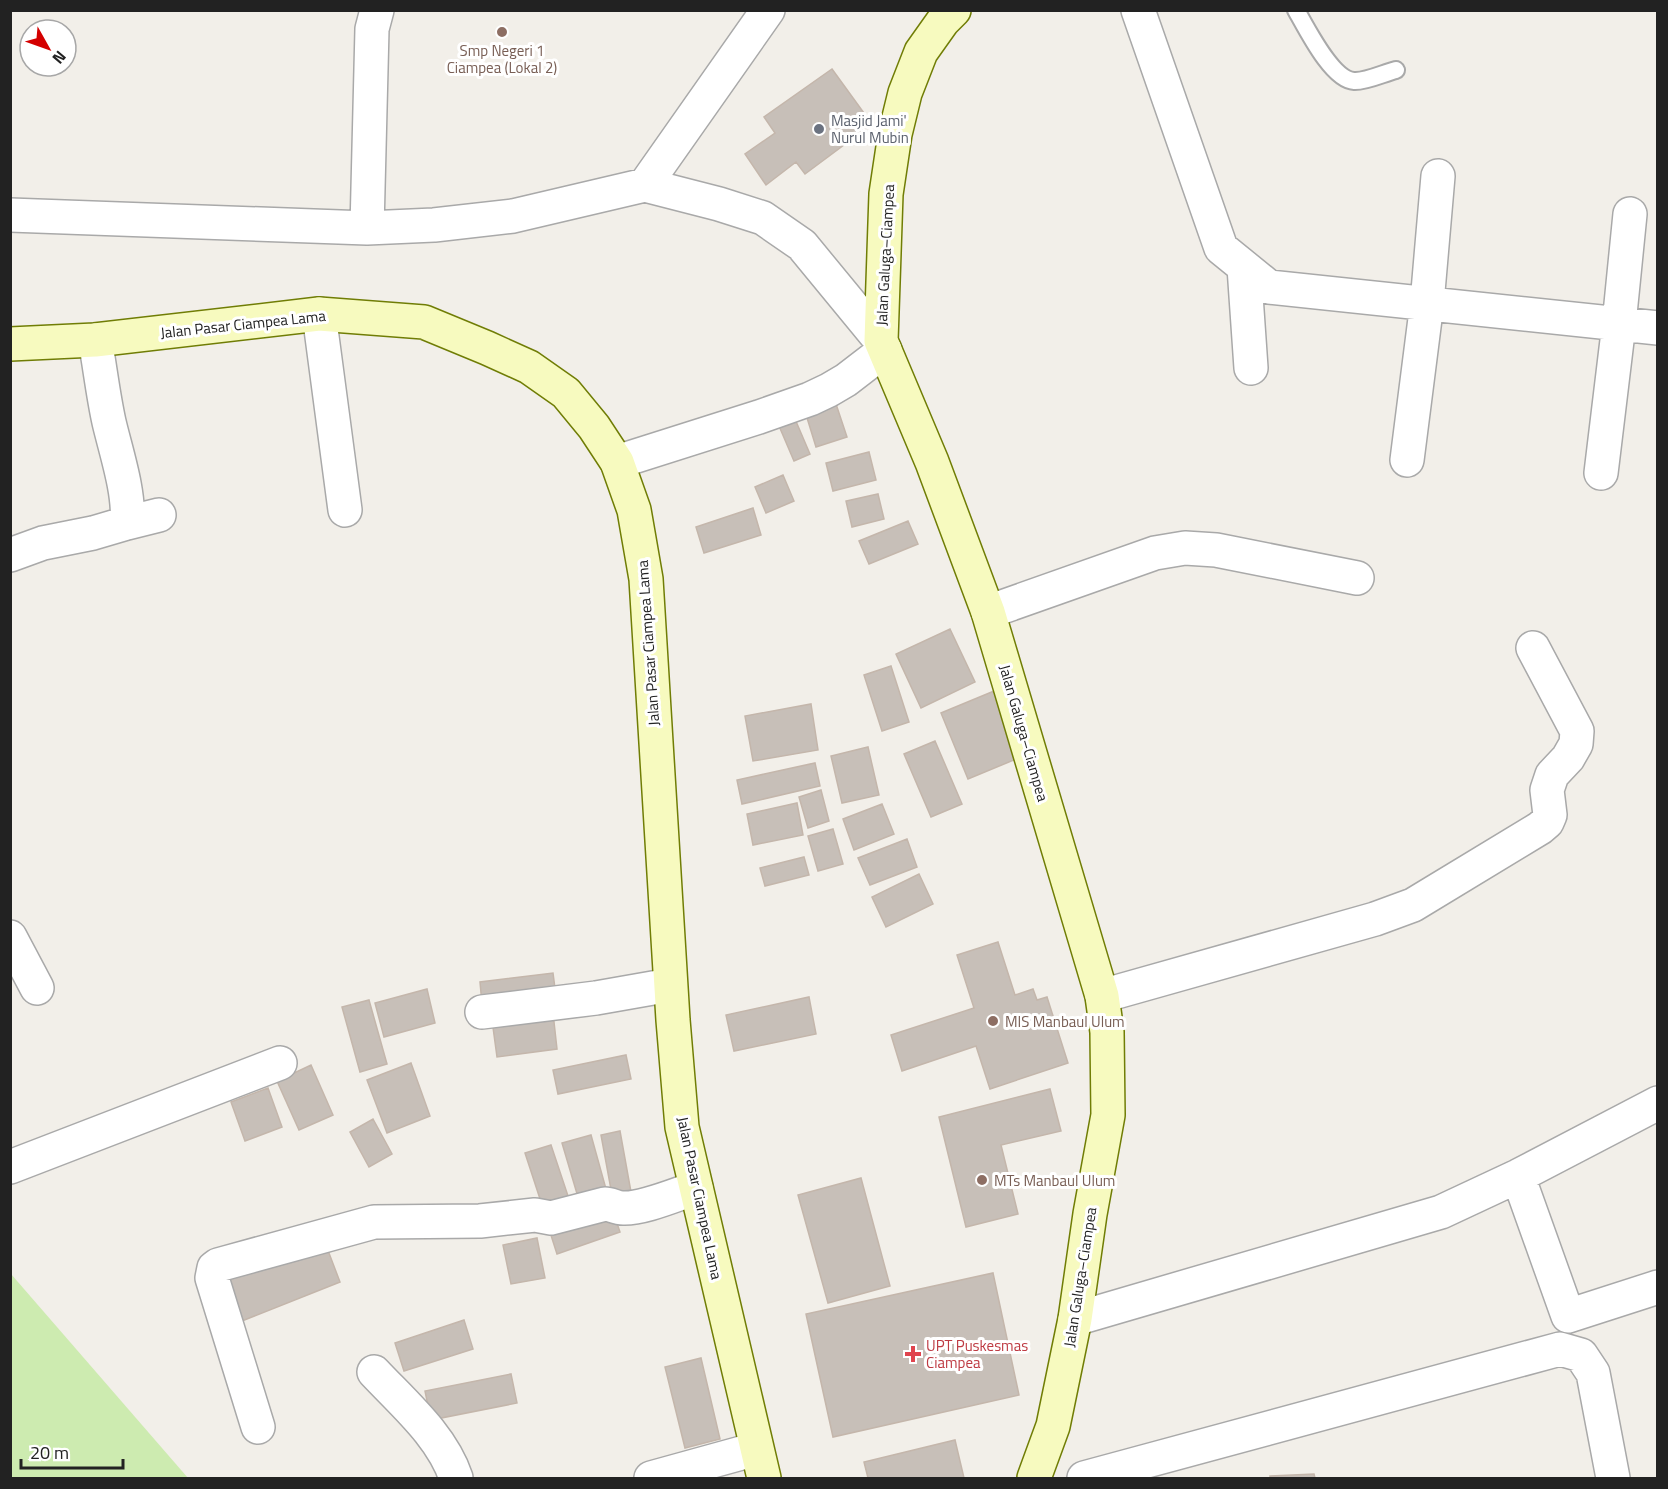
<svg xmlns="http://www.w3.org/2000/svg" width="1668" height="1489" font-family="'Titillium Web',sans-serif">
<rect width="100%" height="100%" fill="#f2efe9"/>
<path fill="#cdebb0" d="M10,1274H11L188,1478H11Z"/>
<path fill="#c7bfb8" stroke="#c4b6ab" stroke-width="1.5" d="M832,69L872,124L805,174L796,162L766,185L745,154L775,133L764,117Z
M834,398L847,437L816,447L804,408Z
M792,412L810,454L794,461L776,419Z
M869,452L876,480L833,491L826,463Z
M783,475L794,501L766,513L755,487Z
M878,494L884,519L852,527L846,501Z
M753,508L761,535L704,553L696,527Z
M908,521L918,544L869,564L859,541Z
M950,629L975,682L921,708L896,654Z
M891,666L909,722L882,731L864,675Z
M994,691L1021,757L968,779L941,713Z
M811,704L818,750L753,761L745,716Z
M935,741L962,804L931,817L904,754Z
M868,747L879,795L842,803L831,756Z
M815,763L820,786L742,804L737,780Z
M821,790L829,821L808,828L799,797Z
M797,803L803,835L753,845L747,814Z
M882,804L894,834L854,850L843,819Z
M833,829L843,864L818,871L808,836Z
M907,839L917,867L870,885L858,858Z
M804,857L809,875L765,886L760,868Z
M919,874L933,904L886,927L872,897Z
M998,942L1015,995L1033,989L1037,1000L1047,997L1068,1063L990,1089L976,1046L902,1071L891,1035L974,1008L957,955Z
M553,973L556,996L482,1004L480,982Z
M427,989L435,1023L384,1037L375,1003Z
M809,997L816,1034L734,1051L726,1015Z
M369,1000L387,1064L360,1072L342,1007Z
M553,1013L557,1049L497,1057L492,1020Z
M626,1055L631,1079L558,1094L553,1070Z
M411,1063L430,1116L387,1133L367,1080Z
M311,1065L333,1115L299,1130L277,1081Z
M268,1088L282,1127L245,1141L231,1102Z
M1050,1089L1061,1131L1001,1145L1018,1214L966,1227L939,1117Z
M373,1119L392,1154L369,1167L350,1132Z
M620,1131L631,1192L612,1195L601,1135Z
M591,1135L606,1189L578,1197L562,1143Z
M551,1145L569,1199L543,1208L525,1153Z
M861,1178L890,1286L828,1303L798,1195Z
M611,1206L620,1232L557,1254L549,1229Z
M537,1238L545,1278L511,1284L503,1245Z
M324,1240L340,1282L242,1321L225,1279Z
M993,1273L1019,1395L833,1437L806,1314Z
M464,1320L473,1349L404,1371L395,1343Z
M701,1358L720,1439L685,1448L665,1367Z
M511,1374L517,1403L431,1420L425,1391Z
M955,1440L964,1478H868L864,1462Z
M1314,1474L1315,1478H1270V1476Z"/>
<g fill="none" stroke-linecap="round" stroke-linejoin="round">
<defs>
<path id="lane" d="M1296,10C1307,29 1332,80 1354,81C1365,82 1384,73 1396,70"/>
<path id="street" d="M1138,10L1221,248L1269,287L1658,328
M645,185L768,10
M10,215L367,228L434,225L513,216L645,185L719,204L763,218L802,245L881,341
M367,228L372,29L377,10
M1244,267L1251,368
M319,314L345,510
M1407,460L1427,303L1438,176
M617,462L759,417L810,399L829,390L846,380L885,350
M1601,473L1619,324L1630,214
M127,523L159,515
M10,555L43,543L93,533L127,523C130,493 116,452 109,422C103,395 100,367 95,340
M988,612L1155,553L1185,548L1216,550L1357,578
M10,937L37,988
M1102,996L1375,919L1413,905L1540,828L1547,822L1550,815L1547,790L1552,775L1568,758L1576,744L1577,731L1533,648
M482,1012L596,998L670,985
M10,1167L280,1063
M1518,1176L1568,1316L1658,1287
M1075,1319L1441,1212L1518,1176L1658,1103
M374,1372C404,1404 442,1436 456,1478
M258,1427L212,1278L214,1268L218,1265L374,1222L480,1221L535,1215L551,1218L605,1204C611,1204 616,1208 623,1208C643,1209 677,1194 696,1188
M651,1478L756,1449
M1084,1478L1560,1349L1581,1355L1593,1373L1613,1478"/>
<path id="secondary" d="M954,10L943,21L921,52L905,93L895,134L886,194L881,341L932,462L988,612L1102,996L1107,1032L1108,1115L1090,1214L1075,1319L1053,1426L1034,1478
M10,344L95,340L319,314L424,322L487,348L529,367L566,393L594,427L617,462L634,510L646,579L673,1020L682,1127L764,1478"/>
</defs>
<use href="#lane" stroke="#a9a9a9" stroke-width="20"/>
<use href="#street" stroke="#a9a9a9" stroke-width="36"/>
<use href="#secondary" stroke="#707d05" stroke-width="36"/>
<use href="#lane" stroke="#fff" stroke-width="16"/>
<use href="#street" stroke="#fff" stroke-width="33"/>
<use href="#secondary" stroke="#f7fabf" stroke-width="33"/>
</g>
<g fill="#8d6e63" stroke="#fff" stroke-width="2">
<circle cx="502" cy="32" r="6"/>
<circle cx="993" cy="1021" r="6"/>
<circle cx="982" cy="1180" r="6"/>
</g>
<circle fill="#6b7280" stroke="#fff" stroke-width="2" cx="819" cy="129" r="6"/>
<path fill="#e0444e" stroke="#fff" stroke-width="2" d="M910 1345h6v6h6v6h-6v6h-6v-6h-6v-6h6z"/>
<g text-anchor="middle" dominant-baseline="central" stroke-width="6" stroke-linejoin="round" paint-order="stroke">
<g font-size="15" fill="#785e54" stroke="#fff" text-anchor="start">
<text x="502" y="50" text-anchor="middle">Smp Negeri 1<tspan x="502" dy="17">Ciampea (Lokal 2)</tspan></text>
<text x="1005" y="1021">MIS Manbaul Ulum</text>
<text x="994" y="1180">MTs Manbaul Ulum</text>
</g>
<g font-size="15" fill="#5b616d" stroke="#fff" text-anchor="start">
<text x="831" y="120">Masjid Jami'<tspan x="831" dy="17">Nurul Mubin</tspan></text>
</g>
<g font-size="15" fill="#222" stroke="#fff">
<text transform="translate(885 255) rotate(-87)">Jalan Galuga–Ciampea</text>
<text transform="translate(243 324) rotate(-6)">Jalan Pasar Ciampea Lama</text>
<text transform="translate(648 643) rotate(-94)">Jalan Pasar Ciampea Lama</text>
<text transform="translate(1024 733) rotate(74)">Jalan Galuga–Ciampea</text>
<text transform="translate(700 1198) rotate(78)">Jalan Pasar Ciampea Lama</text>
<text transform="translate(1080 1277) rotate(-81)">Jalan Galuga–Ciampea</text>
</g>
<g font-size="15" fill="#be3a42" stroke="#fff" text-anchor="start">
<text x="926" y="1345">UPT Puskesmas<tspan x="926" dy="17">Ciampea</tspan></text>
</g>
</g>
<rect width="1668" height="1489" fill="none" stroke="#222222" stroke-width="24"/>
<g transform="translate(48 48) rotate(130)"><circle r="28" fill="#ffffff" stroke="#a7a7a7" stroke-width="1.5"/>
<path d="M0-4.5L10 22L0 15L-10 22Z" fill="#d40000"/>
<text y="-9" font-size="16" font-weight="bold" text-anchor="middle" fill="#222222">N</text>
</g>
<path d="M21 1459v9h102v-9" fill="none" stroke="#222222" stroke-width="3"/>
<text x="30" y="1459" font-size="18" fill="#222222" stroke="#ffffff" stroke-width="4.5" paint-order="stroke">20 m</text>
</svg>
